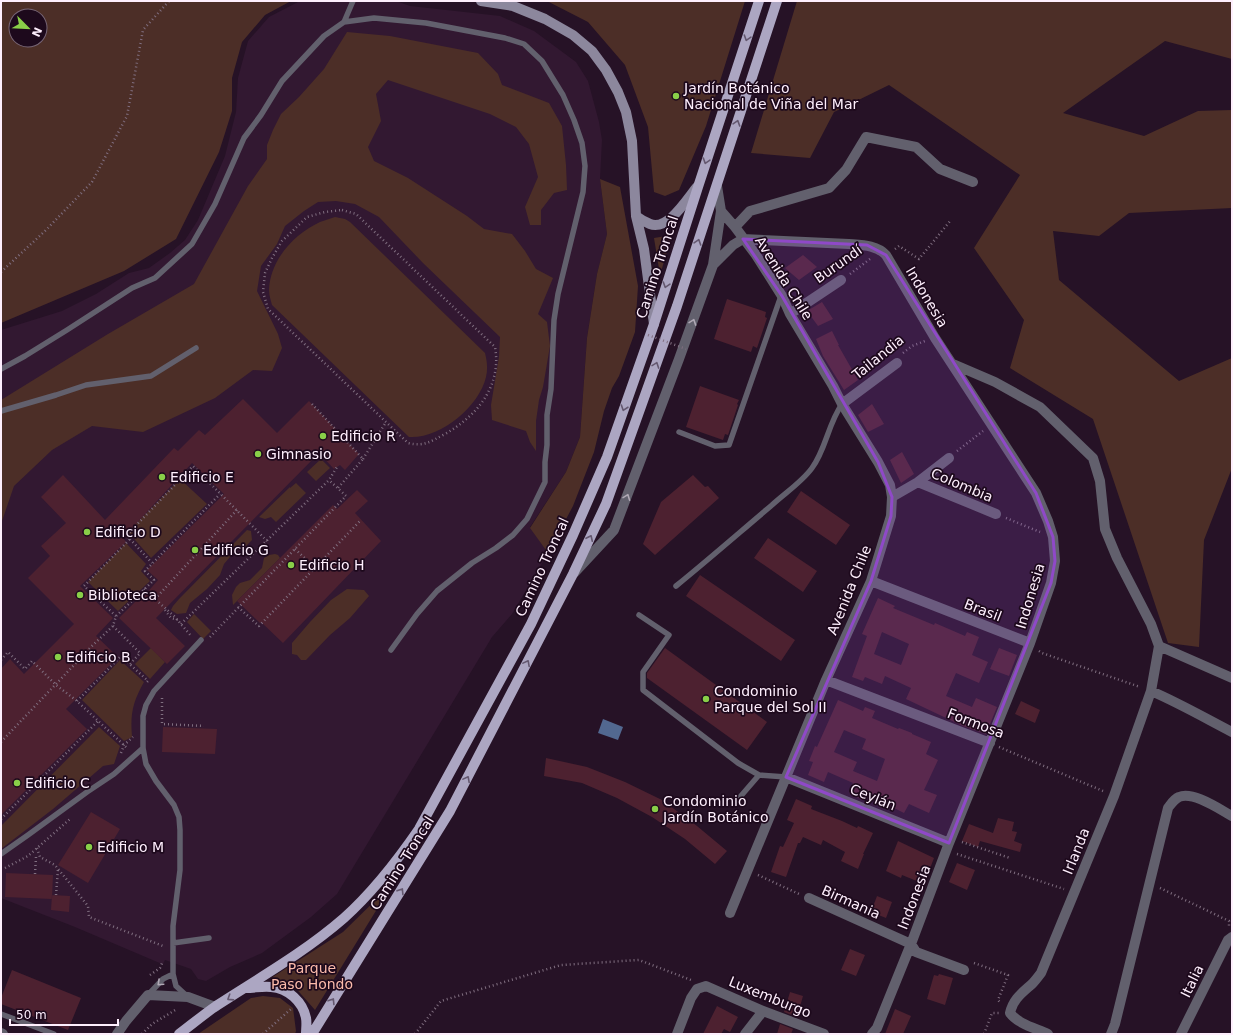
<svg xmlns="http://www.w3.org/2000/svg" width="1233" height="1035" font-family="'DejaVu Sans',sans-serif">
<rect width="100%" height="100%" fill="#261226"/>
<path fill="#321831" d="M300,1H396L410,6L500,16L534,31L576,62L588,81L599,122L602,140L600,179L607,234L597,274L587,338L580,437L566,472L530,527L548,553L512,614L492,637L337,894L311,917L262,953L230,967L206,981L198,979L191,969L165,960L163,964H162L75,927L1,898V330L62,311L96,294L129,273L149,268L170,253L185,240L198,220L225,156L236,112L238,78L248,41L269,17Z"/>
<path fill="#4c2e27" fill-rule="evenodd" d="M1,1H291L265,15L242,42L232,78V111L219,152L176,239L124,271L1,323ZM16,16H40V40H16Z
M547,1H745L706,126L679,190L665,196L654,192L648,127L625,65L588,22Z
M797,1H1232V59L1165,41L1063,113L1144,136L1198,111L1232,110V208L1129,213L1099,236L1053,231L1059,280L1179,381L1232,358V468L1204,540L1199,647L1168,643L1093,419L1010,368L1024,320L974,248L1020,175L889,85L834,112L810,158L751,153Z
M347,32L390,36L478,53L498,74L502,85L549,103L562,126L566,165L567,190L554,193L541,210V225H530L525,207L538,177L529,144L516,127L490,114L388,80L376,94L381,121L368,147L374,161L408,178L467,216L484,229L512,234L525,251L536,269L553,278L538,314L547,322L550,346L543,387L539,400L536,421V451L530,442L526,431L492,420L491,405L499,357L500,337L423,263L379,217L355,204L336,201L318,202L304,211L285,226L277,244L261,266L257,291L278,334L282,348L272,371L253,370L215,398L143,432L92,426L52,450L14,486L2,521L1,522V400L108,334L194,284L248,186L267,159V145L273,130L281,114L299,97L324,69Z
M600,179L620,187L638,286L635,332L619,376L612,388L604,411L594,452L573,506L548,553L530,528L566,472L580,437L587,338L597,274L607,234Z
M335,217L345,219L350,222L485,353C487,361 488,369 486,377C479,407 440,439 409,437L272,305C271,301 269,295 269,290C270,260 294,234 320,222C325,220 330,219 335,217Z
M672,235L660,275L654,238Z
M321,459L330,468L316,481L307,472Z
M180,479L207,504L151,558L128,532Z
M296,483L306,493L276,522L271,517L265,519L259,517L290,487V488Z
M247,530L251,531L252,540L244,548L235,551L224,564L220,575L207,589L190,603L186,613L177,614L171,610L173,606L179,599Z
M126,543L146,564L141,571L150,581L118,611L88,582Z
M275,554L278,555L280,558L233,605L232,595L236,587L240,583L250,580L262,568L264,558L269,555Z
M347,589L364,590L369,596L350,618L330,635L306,660H301L297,655L292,654V643L310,622L331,600Z
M194,614L211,631L203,639L187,622Z
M151,648L165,662L150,679L135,664Z
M120,660L144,682C133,702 130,713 132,737L124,741L82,700Z
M99,727L120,746L114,764L103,766L53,809L1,849V826Z
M393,883L315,1010L293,985L271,978L343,932Z
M263,996L280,998L293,1008L296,1031L295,1034H198L251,998Z"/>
<path fill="#526890" d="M603,719L623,727L618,740L598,733Z"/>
<path fill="#4d2130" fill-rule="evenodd" d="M803,255L817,267L799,280L785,268Z
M727,299L766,312L765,317L767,318L757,348L753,346L751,352L714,339Z
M822,302L833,319L818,326L807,311Z
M832,331L839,345H838L858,380L844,390L823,356L816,339Z
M700,386L739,400L737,404L738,405L728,435L725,434L723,440L686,427Z
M243,399L277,433L309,401L359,454L345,470L340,465L334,469L319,453L156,618L185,646L167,664L119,618L137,600L139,602L158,580L147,570L224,494L192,463L123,538L126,542L80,586L113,618L96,636L118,657L66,709L87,729L1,815V669L10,659L24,674L74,624L28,578L50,556L41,546L66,523L41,497L63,475L105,520L174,448L178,451L199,430L205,435Z
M872,404L884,424L868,432L858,415Z
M902,452L914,474L901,483L890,460Z
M693,475L705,487L708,486L719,498L655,555L643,544L661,502Z
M357,490L368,501L355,513L381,541L283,643L261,622L260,623L237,601L333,505L337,509Z
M801,491L850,525L836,545L787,512Z
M768,538L817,571L803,592L754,558Z
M700,575L795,640L781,661L686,596Z
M878,598L895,606L893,608L934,625L935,623L965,636L967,632L979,637L972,655L988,662L979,683L956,673L946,696L972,707L976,698L997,707L986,734L963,726L906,699L911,688L885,676L882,684L865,677L863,681L852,677L867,636L862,634ZM882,632L909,644L901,665L874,654Z
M665,648L767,722L747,750L647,678V673Z
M999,648L1017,655L1009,676L990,669Z
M838,700L863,711L865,707L875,711L872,718L898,729L899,728L912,733V734L931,742L926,754L938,760L924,790L937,795L929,813L909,804L904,813L890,806L892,802L866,792L862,800L849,793L853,783L828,772L824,782L808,775L813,762L809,761L815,746L817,747ZM844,730L866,739L862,749L885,759L877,781L853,771L857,762L834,752Z
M1021,701L1040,710L1035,723L1015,714Z
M163,727L217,729L215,754L162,752Z
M546,758L587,767L625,782L662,800L697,826L727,851L715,864L685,839L652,817L617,798L582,783L544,776Z
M796,799L812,806L811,809L842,821L857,828L858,826L873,833L863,854H864L858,869L841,861L845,852L823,840L821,845L803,837L800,843H798L786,877L771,872L780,846L783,847L794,823L787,820Z
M91,812L120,829L88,883L58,865Z
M998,818L1014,822L1012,831L1017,832L1014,841L1022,844L1020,852L980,841L978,847L962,841L969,824L993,833Z
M898,841L934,858L924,884L902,875L901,878L886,871Z
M957,863L975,870L967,890L949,882Z
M6,873L53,875L52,899L5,897Z
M52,895L70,896L69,912L51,910Z
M877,896L892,902L886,918L871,912Z
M850,949L865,955L856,976L841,970Z
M12,970L81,998L68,1030L1,1004V998Z
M939,974L953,978L945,1005L927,999L934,975L938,976Z
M790,992L803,996L797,1017L784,1012Z
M717,1006L738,1017L730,1032L724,1029L721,1034H703Z
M895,1009L911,1016L903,1034H885Z
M780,1024L793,1029L791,1034H777Z"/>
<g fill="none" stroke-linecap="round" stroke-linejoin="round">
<path stroke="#806f80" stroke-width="2.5" stroke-dasharray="1 3" stroke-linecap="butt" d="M342,210L356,214L495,347C502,386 477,416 445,434C431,441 425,447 408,443L268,309L263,292L265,273L272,258L282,241L307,217L325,212Z
M895,249L899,246L919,259L951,220
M1,272L46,230L92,182L127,116L143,30L169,1
M850,274L870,259
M903,353L912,346L925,341
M312,404L363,459L338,488
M957,451L983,431
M363,459L386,422
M1006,518L1040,532
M130,539L152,563
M295,549L315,568
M144,589L174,616L192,637
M155,599L237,510
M238,607L259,626L360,521
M165,610L171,618L178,620
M116,616L84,586L130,539L126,536L193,466L267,541
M181,624L329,480L337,467
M113,626L140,653L130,664
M210,637L346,496L329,480
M1039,651L1042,653L1140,687
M1,660L8,652L25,669L32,661L56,685L77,701L128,749
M162,698V724L204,726
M77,701L121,656L148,681L147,682
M1,742L92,646L113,626L116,616L154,580L145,571L220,494
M999,747L1103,791
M121,753L124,745L133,737
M1,819L98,721
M962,842L1010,858
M37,848L40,857L55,865L88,906L89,917L163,946
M957,854L1064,889
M5,868L28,856L70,819
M35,874L36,857
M758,875L799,894
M1160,888L1229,921V927
M56,895L58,869
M974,963L1008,975L998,1000L1001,1004
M150,975L160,968L163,961
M142,1034L152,1024L177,1009
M263,1034L291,1009
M415,1034L441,1001L561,965L639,960L691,980
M984,1034L992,1013H999"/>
<path stroke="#62606d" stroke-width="5.5" d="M344,22L374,18L426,23L505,38L524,44L542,61L563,95L574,120L582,143L585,166L583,192L558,294L554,320L551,389L547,415V445L545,462V482L527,519L513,535L496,548L472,563L437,591L417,614L391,650
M1,369L25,356L67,330L132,288L155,278L192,244L215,204L244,138L261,115L282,81L324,36L344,22L353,1
M1,411L56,395L86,385L151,376L196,348
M679,432L715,446L729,445L781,296
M676,586C708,560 740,532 772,505C785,493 802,482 812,468C826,449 828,424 842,404
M639,615L669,635L643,672V690L738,763L759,775
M740,797L759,775L786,777
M1,854L28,835L87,792L114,774L143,748
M173,943L209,938
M148,995L163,979L173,974
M188,997L176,986L173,974V926L180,870V830L179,817L174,805L156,781L146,764L143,748V716L146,705L154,691L201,640
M1,1014L54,1034"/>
<path stroke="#62606d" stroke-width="10" d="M717,186L721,211L735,227L756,255L782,296L790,314L833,386L842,404L878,462L890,485L892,497L891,516L871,581L826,680L730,913
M735,227L750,211L829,188L846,170L866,137L916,147L940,169L973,182
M743,239L849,244C862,245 877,245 886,255L935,338L1036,493L1048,521L1053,537L1055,561L1051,583L1030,643L949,843L911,944L877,1028L872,1034
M713,265L733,245L743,239
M790,314L841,280
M953,364L995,382L1040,407L1093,458L1100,481L1105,529L1117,558L1151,624L1159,646L1151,691L1114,796L1041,973C1038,977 1035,981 1032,984C1022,993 1013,999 1010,1013C1018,1024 1035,1028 1048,1034
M842,404L897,363
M918,482L996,514
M892,497L918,482L949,458
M575,572L614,530L679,359L713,265L721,211
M871,581L1030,643
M1159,646L1232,678
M826,680L990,743
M1151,691C1179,703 1205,718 1232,732
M786,777L949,843
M809,898L911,944L916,952L964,970
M1,1033L3,1034
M117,1034L126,1021L148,995L188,997L215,1007
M677,1034L691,998L697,989L706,986L763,1011L824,1034
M745,1034L763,1011
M1111,1034L1115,1024L1168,808C1171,804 1174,799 1179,797C1193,791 1219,809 1232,816
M1181,1034L1228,940L1232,937"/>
<path stroke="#8c879d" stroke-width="10" d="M481,1L513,6L545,19L573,35L592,51L606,70L618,92L626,112L632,141L636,216L644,249L654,324
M636,216C640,219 645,222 650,224C668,231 687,199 697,187"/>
<path stroke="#aca6c2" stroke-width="10" d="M246,988C254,988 263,986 271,987C288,988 303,1002 306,1018C307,1023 306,1029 306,1034
M179,1034C191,1025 203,1015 216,1006C259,978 305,952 344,918C373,892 397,861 419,829L531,624L573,535L607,457L654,324L698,187L759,1
M312,1034L450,811L573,574L606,504L677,306L777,1"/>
<path stroke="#806f80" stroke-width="2.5" stroke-dasharray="1 3" stroke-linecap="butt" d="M648,335L686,349"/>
</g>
<defs><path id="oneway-chevron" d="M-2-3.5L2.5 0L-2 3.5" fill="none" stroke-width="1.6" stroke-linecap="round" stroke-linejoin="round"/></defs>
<g stroke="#64586f">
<use href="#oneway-chevron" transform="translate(747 38) rotate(108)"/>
<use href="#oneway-chevron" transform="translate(737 123) rotate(-72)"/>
<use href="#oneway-chevron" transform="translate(706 161) rotate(108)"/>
<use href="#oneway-chevron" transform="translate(698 242) rotate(-72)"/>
<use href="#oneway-chevron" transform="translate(666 285) rotate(108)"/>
<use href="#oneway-chevron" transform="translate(656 365) rotate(-70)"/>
<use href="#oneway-chevron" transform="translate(624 408) rotate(109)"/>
<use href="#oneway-chevron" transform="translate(590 538) rotate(-65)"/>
<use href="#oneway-chevron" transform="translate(527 663) rotate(-62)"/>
<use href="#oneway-chevron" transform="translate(467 779) rotate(-62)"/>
<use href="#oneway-chevron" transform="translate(401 891) rotate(-58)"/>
<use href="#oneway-chevron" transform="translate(230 998) rotate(147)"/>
<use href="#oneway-chevron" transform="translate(332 1001) rotate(-58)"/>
</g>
<g stroke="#b0a8b5">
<use href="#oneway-chevron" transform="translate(693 322) rotate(-70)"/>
<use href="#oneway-chevron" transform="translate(627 497) rotate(-69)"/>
<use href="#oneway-chevron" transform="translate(160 983) rotate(137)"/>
</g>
<path fill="#8f49c8" fill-opacity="0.2" stroke="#8f49c8" stroke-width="3" stroke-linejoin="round" d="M743,239L867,245L886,255L1036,493L1053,537L1055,561L1051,583L949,843L786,777L871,581L891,516L892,497L878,462L782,296Z"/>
<g fill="#89cf48" stroke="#1d091c" stroke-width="1.5">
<circle cx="676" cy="96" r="4"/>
<circle cx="323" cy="436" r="4"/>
<circle cx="258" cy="454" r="4"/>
<circle cx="162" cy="477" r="4"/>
<circle cx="87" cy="532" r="4"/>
<circle cx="195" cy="550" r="4"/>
<circle cx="291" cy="565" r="4"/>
<circle cx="80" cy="595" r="4"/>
<circle cx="58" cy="657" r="4"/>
<circle cx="706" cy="699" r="4"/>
<circle cx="17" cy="783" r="4"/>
<circle cx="655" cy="809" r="4"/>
<circle cx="89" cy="847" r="4"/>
</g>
<g text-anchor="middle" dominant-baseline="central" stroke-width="3.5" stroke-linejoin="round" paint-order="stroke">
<g font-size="14" fill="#feeffd" stroke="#1d091c" text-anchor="start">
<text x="684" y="88">Jardín Botánico<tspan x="684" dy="16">Nacional de Viña del Mar</tspan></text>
<text x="331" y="436">Edificio R</text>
<text x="266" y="454">Gimnasio</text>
<text x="170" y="477">Edificio E</text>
<text x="95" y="532">Edificio D</text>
<text x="203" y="550">Edificio G</text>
<text x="299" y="565">Edificio H</text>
<text x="88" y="595">Biblioteca</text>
<text x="66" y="657">Edificio B</text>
<text x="714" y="691">Condominio<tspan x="714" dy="16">Parque del Sol II</tspan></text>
<text x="25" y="783">Edificio C</text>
<text x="663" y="801">Condominio<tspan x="663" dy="16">Jardín Botánico</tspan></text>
<text x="97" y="847">Edificio M</text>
</g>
<g font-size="14" fill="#feeffd" stroke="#1d091c">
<text transform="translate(838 264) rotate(-35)">Burundí</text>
<text transform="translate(657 267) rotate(-72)">Camino Troncal</text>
<text transform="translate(784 278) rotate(58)">Avenida Chile</text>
<text transform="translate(927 297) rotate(59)">Indonesia</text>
<text transform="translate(878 357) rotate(-39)">Tailandia</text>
<text transform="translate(962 485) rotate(23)">Colombia</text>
<text transform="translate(542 567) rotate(-65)">Camino Troncal</text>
<text transform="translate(849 590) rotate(-68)">Avenida Chile</text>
<text transform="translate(1030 596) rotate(-73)">Indonesia</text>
<text transform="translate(983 610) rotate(21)">Brasil</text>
<text transform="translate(976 723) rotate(21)">Formosa</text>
<text transform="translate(873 797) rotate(22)">Ceylán</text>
<text transform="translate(1076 851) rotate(-68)">Irlanda</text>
<text transform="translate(402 863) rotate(-58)">Camino Troncal</text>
<text transform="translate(914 897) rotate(-69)">Indonesia</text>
<text transform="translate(851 902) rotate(24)">Birmania</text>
<text transform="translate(1192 981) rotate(-64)">Italia</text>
<text transform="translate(770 997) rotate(22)">Luxemburgo</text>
</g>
<g font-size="14" fill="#fbbaaa" stroke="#1d091c">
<text x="312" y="968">Parque<tspan x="312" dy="16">Paso Hondo</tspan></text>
</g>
</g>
<rect width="1233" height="1035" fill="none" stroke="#feeffd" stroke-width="4"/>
<g transform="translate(28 28) rotate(114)"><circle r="19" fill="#1d091c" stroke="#776576"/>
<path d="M0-3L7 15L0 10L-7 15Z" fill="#89cf48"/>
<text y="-6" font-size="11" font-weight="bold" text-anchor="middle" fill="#feeffd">N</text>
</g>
<path d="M10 1019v6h108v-6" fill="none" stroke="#feeffd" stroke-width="2"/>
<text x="16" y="1019" font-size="12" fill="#feeffd" stroke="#1d091c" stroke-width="3" paint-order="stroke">50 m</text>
</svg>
